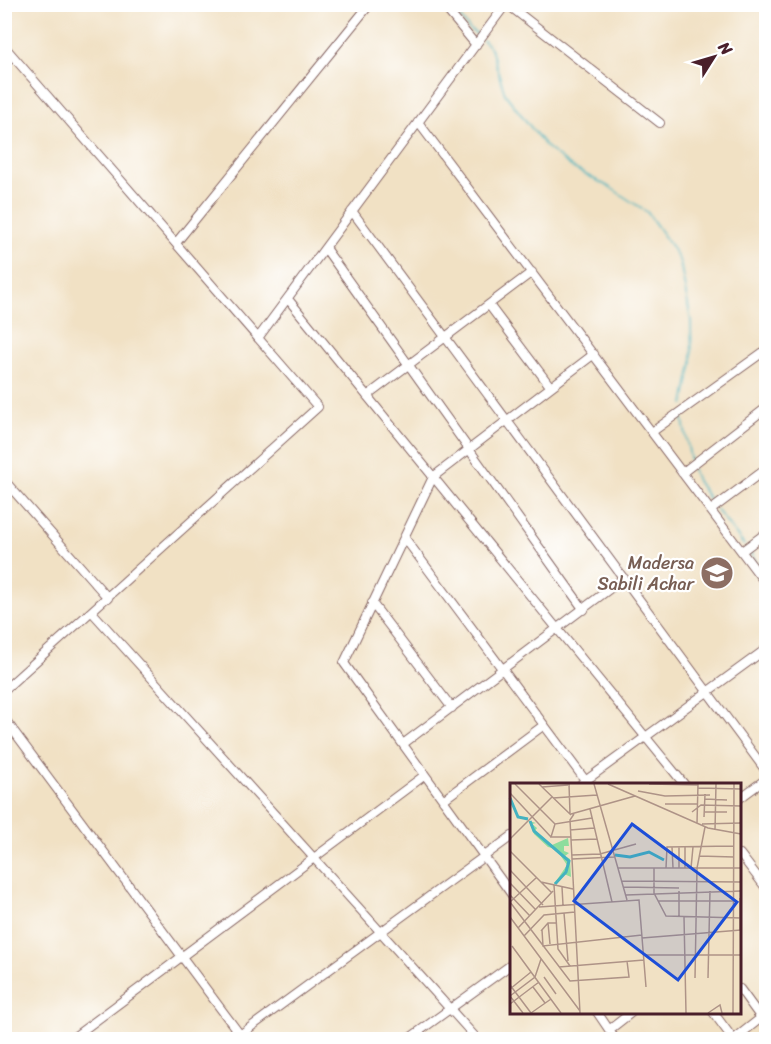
<svg xmlns="http://www.w3.org/2000/svg" width="771" height="1044" font-family="Sriracha,sans-serif">
<rect width="100%" height="100%" fill="#fff"/>
<filter id="ink" filterUnits="userSpaceOnUse"><feTurbulence type="fractalNoise" baseFrequency=".0167" numOctaves="2"/><feDisplacementMap in="SourceGraphic" scale="12" xChannelSelector="R" yChannelSelector="G"/><feConvolveMatrix kernelMatrix="1 2 1 2 8 2 1 2 1" color-interpolation-filters="sRGB"/></filter>
<filter id="wash" filterUnits="userSpaceOnUse"><feTurbulence type="fractalNoise" baseFrequency=".008" numOctaves="4" result="noise"/><feDisplacementMap in="SourceGraphic" scale="24" xChannelSelector="R" yChannelSelector="G"/><feGaussianBlur stdDeviation="1.35" result="paint"/><feColorMatrix in="noise" values="0 0 0 0 0 0 0 0 0 0 0 0 0 0 0 0 0 1.4 0 .05"/><feComposite in="paint" operator="in"/></filter>
<g filter="url(#wash)">
<rect width="100%" height="100%" fill="#f1e1c4"/>
<g fill="none" stroke-linecap="round" stroke-linejoin="round">
<path stroke="#44b2c0" stroke-width="1.5" d="M450,4L470,30L480,36
M483,40L491,49L505,94L547,148L573,168L611,188L647,212L671,246L680,262L691,321L692,363L684,404
M682,415L691,463
M692,468L697,481L713,505
M716,509L744,545
M749,551L765,576"/>
</g>
</g>
<g filter="url(#ink)">
<g fill="none" stroke-linecap="round" stroke-linejoin="round">
<defs>
<path id="minor" d="M442,4L476,45
M507,4L660,123
M4,46L318,407L4,690
M418,122L766,584
M352,211L766,771
M176,243L370,4
M325,248L584,610
M288,299L684,784
M489,305L550,386
M258,338L506,4
M367,396L532,272
M652,432L766,350
M682,473L766,408
M4,480L108,598
M711,510L766,469
M404,537L588,784
M742,551L766,533
M372,603L452,708
M92,612L478,1040
M4,718L244,1040
M403,744L624,578
M581,784L766,649
M740,798L766,779
M443,800L544,725
M740,854L766,888
M759,878L766,873
M512,895L344,663L433,477L594,354
M740,989L761,1018
M597,1012L616,1040
M713,1012L733,1039
M609,1030L632,1012
M70,1040L425,775
M233,1040L512,836
M407,1040L512,964
M733,1040L766,1014"/>
</defs>
<use href="#minor" stroke="#846361" stroke-width="10"/>
<use href="#minor" stroke="#fff" stroke-width="8"/>
</g>
</g>
<defs>
<symbol id="school-disc" viewBox="-11 -11 22 22"><circle r="9.5" fill="#8d6e63" stroke="#fff"/><path d="M0-5L7-2L0 1L-7-2ZM-4 1L0 2.5L4 1V4Q0 6-4 4Z" fill="#fff"/></symbol>
</defs>
<g fill-rule="evenodd">
<use href="#school-disc" x="698" y="554" width="38" height="38"/>
</g>
<g text-anchor="middle" dominant-baseline="central" stroke-width="4.5" stroke-linejoin="round" paint-order="stroke">
<g font-size="18" fill="#785e54" stroke="#fff" text-anchor="end">
<text x="694" y="563">Madersa<tspan x="694" dy="21">Sabili Achar</tspan></text>
</g>
</g>
<g transform="translate(510 783)">
<rect width="231" height="231" fill="#f1e1c4"/>
<path d="M19,38L26,40L22,41L27,45L25,48L42,62L58,55L59,63H54V68L59,70L55,73L60,76L61,94L54,91L42,104L57,82L46,66L38,64L24,51Z" fill="#8ddd9d"/>
<path fill="none" stroke="#44b2c0" stroke-width="3" d="M0,15L8,34L18,36M20,38L24,48L59,78L56,89L45,101M105,72L120,74L139,69L154,77"/>
<path fill="none" stroke="#ae9387" stroke-width="1.5" d="M5,1L45,41L82,35M29,1L61,32M59,1L60,31M84,1L117,117M98,1L198,45L231,51M139,1L188,2M32,4L58,2M188,5L231,6M128,8L155,13L200,12M0,10L41,54M43,15L87,12M195,16L217,17M155,21H188M80,26L102,119M182,29L191,22L231,23M195,29H217M61,31L125,13M64,31L60,37L70,230M194,34L195,11M187,40L188,1M45,41L41,54H61M192,41L231,40M60,47L84,45M205,47L206,1M0,56L42,14M61,57L87,56M162,64L163,85M0,68L42,110M62,72L90,71L126,61M189,73L224,74M62,76L104,74M108,85H231M144,85V110L156,133L231,135M156,85L157,64L224,63M169,85V64M175,85V64M181,85L183,64M0,87L33,122M26,95L0,119L60,198L119,194L117,178M112,98L231,99M31,99L63,106M0,100L26,127M44,102L48,166L60,183M52,104L53,122M113,104L169,105M0,112L20,133M116,112L231,108M148,118H223M29,124L129,117L136,204M54,130L58,178M0,134L70,228M169,134V108M174,134L176,230M38,140L40,161M8,145L43,108M32,147L33,163L132,152M230,147V115M31,148L38,140H46M14,153L34,132L65,129M132,155L231,147M2,163L51,230M134,172H231M49,184L134,177M34,194L46,211M185,195L187,85L195,44M198,195L200,108M0,202L21,230M23,204L35,220M0,206L21,189M0,213L25,194L31,176M0,213L13,230M0,221L29,199M21,230L41,216M198,230L210,222L212,230M223,230L224,1"/>
<path fill="#1d4ed8" fill-opacity="0.15" stroke="#1d4ed8" stroke-width="3" d="M122,41L227,119L168,197L64,118Z"/>
<rect width="231" height="231" fill="none" stroke="#4a1f2b" stroke-width="3"/>
</g>
<rect width="771" height="1044" fill="none" stroke="#fff" stroke-width="24"/>
<g transform="translate(714 57) rotate(53)" stroke="#ffffff" stroke-width="4.5" paint-order="stroke">
<path d="M0-4.5L10 22L0 15L-10 22Z" fill="#4a1f2b"/>
<text y="-9" font-size="16" font-weight="bold" text-anchor="middle" fill="#4a1f2b">N</text>
</g>
</svg>
